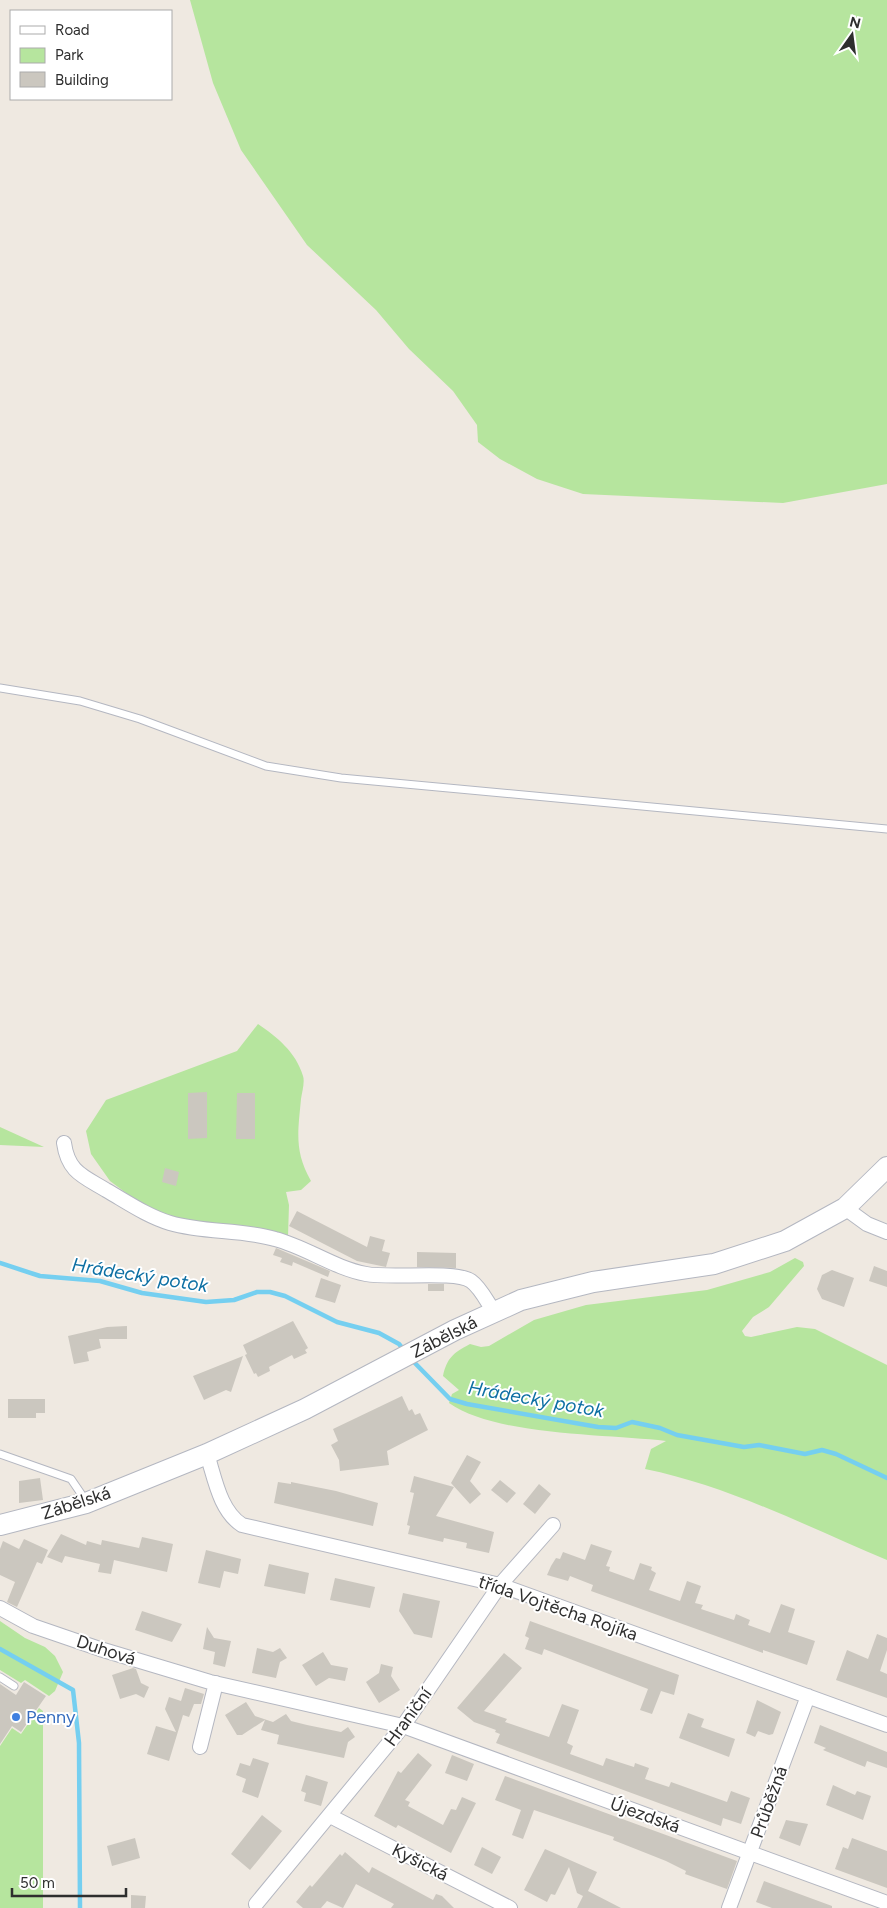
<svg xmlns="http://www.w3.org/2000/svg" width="887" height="1908" font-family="Figtree,sans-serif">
<rect width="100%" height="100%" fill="#efe9e1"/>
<path fill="#b6e59e" d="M190,0H887V484L783,503L583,494L537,479L500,459L478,442L477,425L453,391L409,349L376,310L307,245L241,150L213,83Z
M258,1024C277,1037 296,1052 303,1076C305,1082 302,1092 301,1099C298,1132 294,1151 311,1181L301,1190L286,1192L289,1205L288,1236L179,1219L146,1208L110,1181L91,1154L86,1131L106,1100L237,1051Z
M0,1127L44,1147L0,1145Z
M795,1258L803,1262L804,1266L769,1307L753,1317L742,1331L745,1336L751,1337L797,1327L815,1329L887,1365V1560C808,1527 729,1486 645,1469L651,1449L666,1441C608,1434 495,1436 449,1403L452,1394L459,1390L443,1376C447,1358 453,1353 470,1344L481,1347L489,1346L534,1320L586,1305L707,1290L770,1272Z
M0,1621L25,1638L45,1647L55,1656L63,1672L55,1691L49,1696L25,1680L21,1683L0,1670Z
M39,1708L43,1711V1908H0V1746L12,1728L21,1734Z"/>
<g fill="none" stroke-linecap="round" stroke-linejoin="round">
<path stroke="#75cff0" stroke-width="4.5" d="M0,1263L40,1276L100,1281L142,1293L206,1302L234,1300L257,1292H270L285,1296L337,1322L379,1333L399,1344L404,1350
M410,1358L450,1399L467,1404L598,1427L616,1428L632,1422L660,1428L677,1435L744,1447L759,1445L805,1454L822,1450L836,1454L887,1478
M0,1649L73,1690L79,1743L80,1908"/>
</g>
<path fill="#cbc7bf" d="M207,1092V1138L188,1139V1093Z
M237,1093H255V1139H236Z
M165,1168L179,1172L176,1186L162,1182Z
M297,1211L367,1247L370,1236L385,1240L382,1251L390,1253L386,1267L357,1261L289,1226Z
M276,1248L330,1271L328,1277L293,1262L292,1266L280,1262L282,1258L273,1255Z
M417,1252L456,1253V1268L417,1267Z
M874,1266L887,1271V1287L869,1281Z
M832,1270L854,1278L844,1307L822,1299L817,1289L822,1275Z
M321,1278L341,1285L335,1303L315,1297Z
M428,1284H444V1291H428Z
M293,1321L308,1348L305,1350L307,1353L294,1359L292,1355L269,1367L270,1371L258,1377L256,1373L254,1374L245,1355L247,1354L243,1345Z
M127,1326V1339H99L101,1348L87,1352L89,1361L74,1364L68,1336L107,1327Z
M243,1356L231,1392L226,1390L204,1400L193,1376Z
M402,1396L409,1411L412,1409L415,1415L420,1413L428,1430L387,1451L389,1465L340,1471L339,1460L331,1445L338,1441L333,1429Z
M8,1399H45V1413H36V1418H8Z
M467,1455L481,1462L470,1481L481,1494L470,1504L451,1483Z
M414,1476L454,1487L436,1516L494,1532L489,1553L466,1548L467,1543L444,1538L443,1542L408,1534L410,1526L407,1525L414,1493L410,1492Z
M40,1478L43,1500L19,1503V1481Z
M500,1480L516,1493L507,1503L491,1490Z
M278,1482L291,1484V1482L336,1491L378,1503L373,1526L274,1503Z
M539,1484L551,1494L535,1514L523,1504Z
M61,1534L86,1545L87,1541L101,1545L102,1540L139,1548L142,1537L173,1544L167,1572L114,1560L111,1574L98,1572L100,1564L65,1556L62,1563L47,1557Z
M24,1539L48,1550L42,1564L37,1562L17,1607L7,1602L15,1582L0,1575V1549L3,1541L19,1549Z
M591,1544L612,1551L606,1566L610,1567L609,1571L634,1580L640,1563L652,1567L651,1570L656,1573L649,1590L680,1601L687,1581L701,1586L695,1603L703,1605L701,1609L734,1620L736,1614L750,1620L748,1625L770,1633L781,1604L795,1609L788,1632L815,1641L807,1665L763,1650V1653L591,1591L593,1585L570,1576L568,1581L547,1575L551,1566L556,1558L560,1559L563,1552L585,1560Z
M206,1550L241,1559L238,1574L224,1571L220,1588L198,1583Z
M269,1564L309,1573L305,1594L264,1586Z
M335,1578L375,1587L370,1608L330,1600Z
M403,1593L440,1601L432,1638L414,1634L399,1611Z
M142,1611L182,1624L172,1642L135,1630Z
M530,1621L679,1675L674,1695L661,1691L652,1714L640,1710L648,1689L544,1649L542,1655L525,1649L529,1638L525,1636Z
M207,1627L214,1638L231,1641L225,1667L213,1664L215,1652L203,1649Z
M877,1634L887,1638V1650L880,1671L887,1674V1698L836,1680L847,1650L868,1659Z
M257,1648L273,1652L280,1648L287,1658L280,1662L276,1678L252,1673Z
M323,1652L331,1665L348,1668L345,1681L329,1678L316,1686L302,1665Z
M504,1653L522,1668L484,1711L507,1719L505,1722L549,1737L562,1704L579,1710L567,1743L573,1746L570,1754L603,1766L606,1758L634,1767L635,1763L649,1768L645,1779L669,1787L671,1782L727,1802L731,1791L750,1798L741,1824L723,1818L721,1826L496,1743L500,1734L495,1732L496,1730L474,1722L457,1708Z
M381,1664L393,1667L391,1676L400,1690L379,1703L366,1682L379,1673Z
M133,1668L136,1669L141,1683L149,1687L144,1698L136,1694L120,1699L112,1675Z
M24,1682L46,1696L21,1732L12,1726L0,1744V1684L16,1695Z
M185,1688L204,1694L201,1704H194L189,1717L183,1715L169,1761L147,1754L156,1726L176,1732L165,1709L169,1697L181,1701Z
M757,1700L781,1712L773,1734L769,1735L758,1731L755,1737L746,1733Z
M246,1702L255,1716L273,1722L286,1714L291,1721L307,1725L341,1732L348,1727L355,1737L348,1742L344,1758L277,1744L279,1735L261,1730L265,1720L242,1735H237L225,1715Z
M688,1713L704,1719L701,1727L735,1739L729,1757L679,1738Z
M820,1725L887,1752V1768L867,1761L865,1767L823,1750L826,1748L814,1743Z
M418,1753L432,1765L405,1800L410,1802L408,1806L443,1825L451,1809L456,1810L462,1797L476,1803L451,1853L398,1825L396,1828L374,1816L398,1771L401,1773Z
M452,1755L474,1764L467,1781L445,1773Z
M253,1758L269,1763L258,1798L242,1792L246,1779L236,1775L240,1763L250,1766Z
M306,1775L328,1782L321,1806L304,1801L306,1793L301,1791Z
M505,1776L737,1861L727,1889L685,1874L686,1871L666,1861L613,1840L614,1837L534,1810L523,1839L512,1835L521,1810L495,1800Z
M833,1785L855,1795L857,1791L871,1796L863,1820L826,1805Z
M262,1815L282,1831L250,1870L231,1854Z
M786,1820L808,1824L800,1846L779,1838Z
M135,1838L140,1858L112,1866L107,1846Z
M852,1838L887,1851V1888L835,1869L843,1847L848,1849Z
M482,1847L501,1857L492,1874L474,1865Z
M545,1849L597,1872L588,1891L621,1908H577L583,1896L577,1893L569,1867L555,1895L551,1894L547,1902L524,1890Z
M345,1852L369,1873L372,1867L433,1900L436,1894L442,1896L454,1908H391L394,1904L356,1884L343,1908L327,1901L321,1908H303L296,1902L310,1885L312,1887L340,1854L342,1856Z
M764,1881L832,1906V1908H772L756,1902Z
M131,1895L146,1896L145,1908H131Z"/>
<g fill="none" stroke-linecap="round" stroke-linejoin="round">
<defs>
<path id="service" d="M0,688L80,701L140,719L266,766L341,778L887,829
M0,1454L71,1479L86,1501
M0,1677L14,1686"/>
<path id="minor" d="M64,1143C68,1172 83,1176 106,1190C127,1202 147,1216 170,1223C204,1233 241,1229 275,1239C306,1247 334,1268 366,1274C391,1279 455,1270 471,1281C481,1288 487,1302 494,1312
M845,1208L867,1224L887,1232
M207,1454C215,1479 220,1511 242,1525L500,1585L887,1725
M0,1608L33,1626L100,1649L210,1682L403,1726L887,1903
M200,1747L216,1683
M330,1816L510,1908
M256,1904L403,1726L500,1585L553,1525
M729,1908L808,1696"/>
<path id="secondary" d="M0,1525L86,1503L207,1454L305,1409L455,1330L521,1300L593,1282L714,1264L785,1241L845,1208L887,1167"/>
</defs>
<use href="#service" stroke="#b4b7c1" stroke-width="9"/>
<use href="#minor" stroke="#b4b7c1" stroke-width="16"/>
<use href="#secondary" stroke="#b4b7c1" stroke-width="22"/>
<use href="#service" stroke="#fff" stroke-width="7"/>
<use href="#minor" stroke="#fff" stroke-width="14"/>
<use href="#secondary" stroke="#fff" stroke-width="20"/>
</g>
<circle fill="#3f7fe0" stroke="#fff" stroke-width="2" cx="16" cy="1717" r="5"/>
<g text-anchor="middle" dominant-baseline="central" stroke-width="4" stroke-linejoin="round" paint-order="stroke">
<g font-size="18" fill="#2e2e2e" stroke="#fff">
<text transform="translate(444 1337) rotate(-27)">Zábělská</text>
<text transform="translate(76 1503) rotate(-18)">Zábělská</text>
<text transform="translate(558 1608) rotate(19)">třída Vojtěcha Rojíka</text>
<text transform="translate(106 1650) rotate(18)">Duhová</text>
<text transform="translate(408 1717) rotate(-54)">Hraniční</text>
<text transform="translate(769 1802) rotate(-70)">Průběžná</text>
<text transform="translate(645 1815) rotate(20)">Újezdská</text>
<text transform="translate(420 1862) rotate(27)">Kyšická</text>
</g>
<g font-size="18" fill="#366cbe" stroke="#fff" text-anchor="start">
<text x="26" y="1717">Penny</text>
</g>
<g font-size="19" font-style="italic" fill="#0d6fa3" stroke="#fff">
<text transform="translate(140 1275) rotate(9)">Hrádecký potok</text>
<text transform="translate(536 1399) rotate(10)">Hrádecký potok</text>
</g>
</g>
<rect x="10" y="10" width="162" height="90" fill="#ffffff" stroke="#ababab"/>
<rect x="20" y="26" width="25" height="8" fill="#ffffff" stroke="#ababab"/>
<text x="55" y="35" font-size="15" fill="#2e2e2e">Road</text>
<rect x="20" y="48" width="25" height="15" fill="#b6e59e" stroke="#ababab"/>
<text x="55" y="60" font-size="15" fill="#2e2e2e">Park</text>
<rect x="20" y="72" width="25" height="15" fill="#cbc7bf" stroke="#ababab"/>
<text x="55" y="85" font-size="15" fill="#2e2e2e">Building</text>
<g transform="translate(852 35) rotate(14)" stroke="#ffffff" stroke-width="4" paint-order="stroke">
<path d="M0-4L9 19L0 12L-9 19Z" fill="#2e2e2e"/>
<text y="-8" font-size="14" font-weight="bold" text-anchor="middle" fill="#2e2e2e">N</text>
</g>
<path d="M12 1888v8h114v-8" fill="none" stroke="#2e2e2e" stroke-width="2.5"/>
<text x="20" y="1888" font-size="15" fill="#2e2e2e" stroke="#ffffff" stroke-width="4" paint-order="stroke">50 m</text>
</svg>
